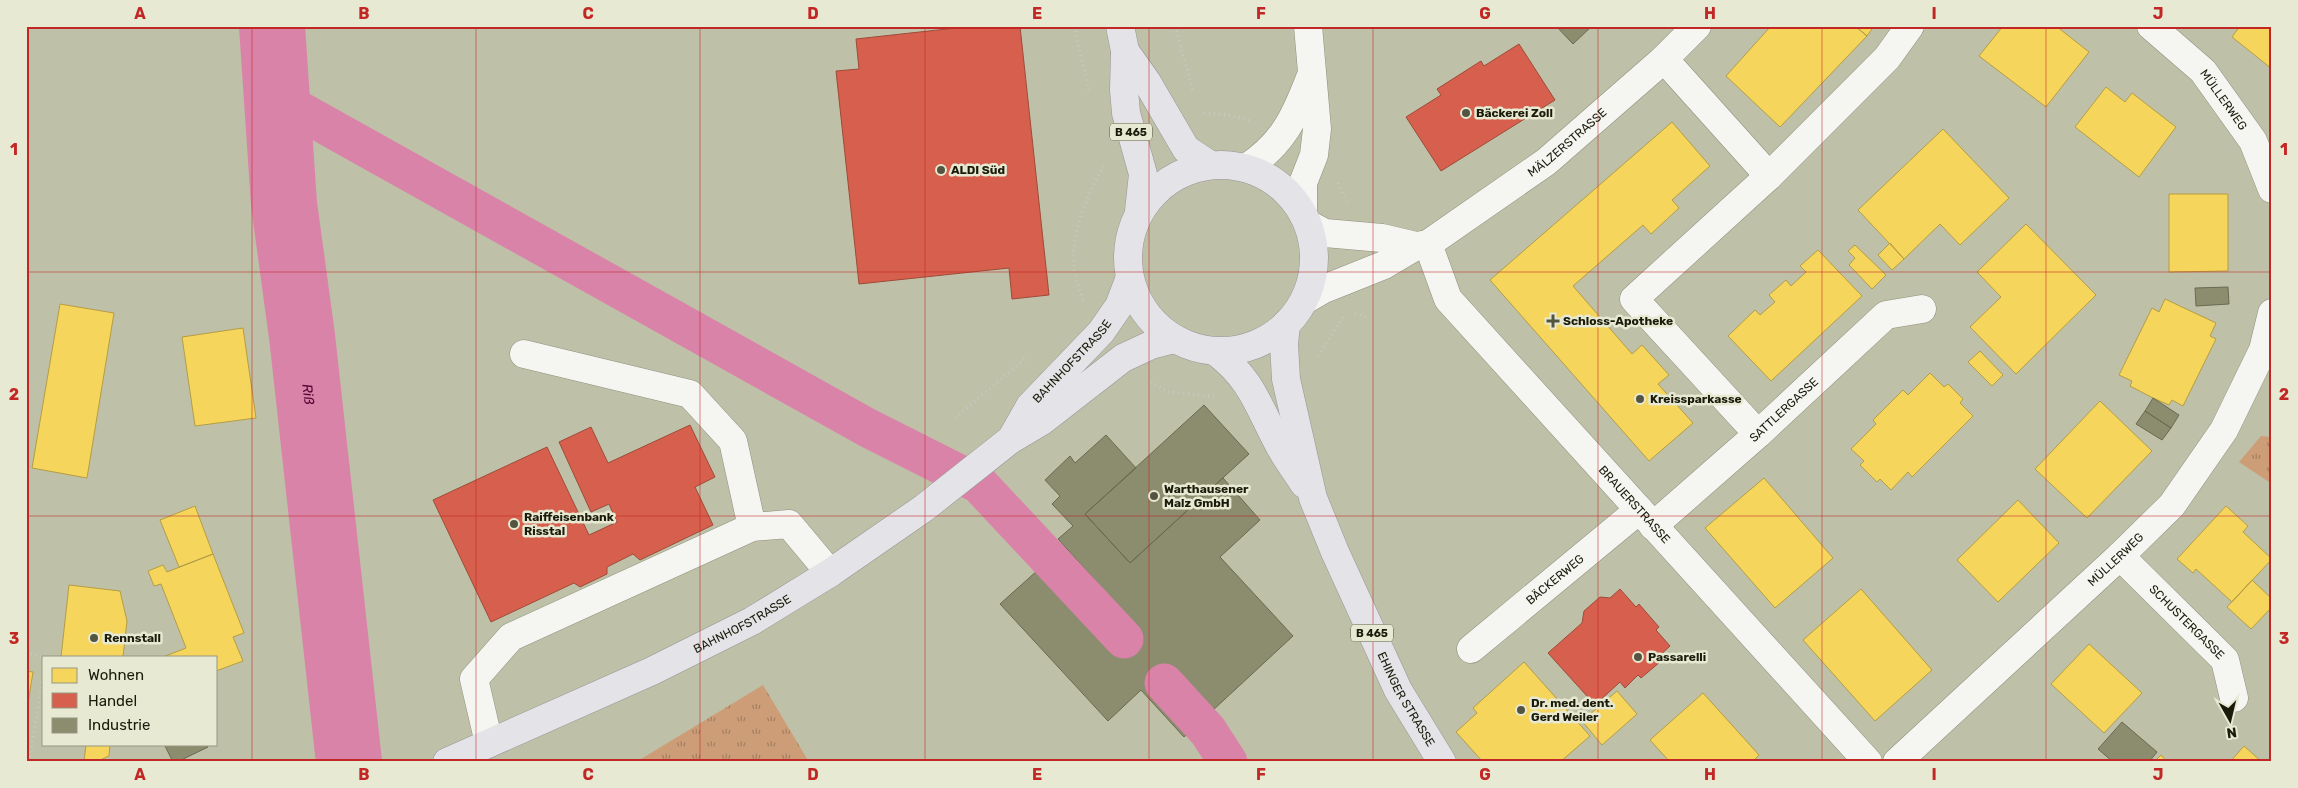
<svg xmlns="http://www.w3.org/2000/svg" width="2298" height="788" font-family="Rubik,sans-serif">
<defs>
<pattern id="grass-tufts" width="24" height="20" patternUnits="userSpaceOnUse" patternTransform="scale(1.25)"><rect width="24" height="20" fill="#cc9d77"/><path d="M3 7l-1-3M5 7V3M7 7l1-3M15 17l-1-3M17 17v-4M19 17l1-3" fill="none" stroke="#a57f60"/></pattern>
</defs>
<rect width="100%" height="100%" fill="#bfc0a8"/>
<path fill="url(#grass-tufts)" d="M2261,436L2272,437V484L2239,462Z
M763,685L809,762H633L641,759Z"/>
<path fill="#f6d55c" stroke="#b49d43" d="M1771,26H1855L1867,36L1780,127L1726,76Z
M1855,26H1874L1867,36Z
M2003,26H2056L2089,52L2046,107L1979,56Z
M2240,26H2272V69L2232,37Z
M2106,87L2125,102L2132,93L2176,127L2139,177L2075,127Z
M1672,122L1710,166L1672,200L1679,208L1651,234L1643,225L1573,286L1632,354L1642,345L1669,375L1658,384L1693,423L1649,461L1490,280Z
M1943,129L2009,198L1960,245L1940,224L1904,259L1858,210Z
M2169,194H2228V271L2169,272Z
M2026,224L2096,295L2016,374L1970,327L2001,297L1977,272Z
M1890,243L1904,259L1892,270L1878,255Z
M1855,245L1886,275L1872,289L1849,265L1855,258L1848,251Z
M1818,250L1862,296L1771,381L1728,336L1755,310L1760,315L1775,302L1769,295L1786,280L1791,286L1806,272L1800,266Z
M2165,299L2216,323L2210,336L2216,339L2183,406L2172,400L2169,405L2153,398L2130,386L2132,381L2119,375L2152,308L2159,312Z
M60,304L114,313L87,478L32,468Z
M243,328L256,418L195,426L182,337Z
M1980,351L2003,375L1992,386L1968,362Z
M1930,373L1944,387L1948,384L1963,399L1960,403L1973,416L1912,477L1908,472L1891,490L1880,479L1877,482L1860,465L1864,461L1851,449L1876,424L1873,420L1903,390L1908,395Z
M2100,401L2152,451L2087,518L2035,469Z
M1764,478L1833,558L1775,608L1705,528Z
M2018,500L2059,543L1998,602L1957,560Z
M195,506L213,554L179,567L160,520Z
M2226,506L2248,526L2243,532L2272,559L2232,602L2196,569L2193,573L2177,559Z
M213,554L244,633L233,637L243,661L216,671V657H163L186,648L161,584L154,586L148,571L163,565L167,572Z
M2252,580L2272,599V607L2251,629L2227,607Z
M69,585L120,591L127,621L123,657H61Z
M1861,589L1932,670L1875,721L1803,640Z
M2089,644L2142,693L2104,733L2051,684Z
M1524,662L1590,736L1560,762H1483L1456,732L1477,713L1473,708Z
M26,671L33,672L26,716Z
M1617,691L1637,714L1602,745L1582,721Z
M1703,693L1759,755L1752,762H1670L1650,740Z
M86,744H110L109,756L96,762H84Z
M2244,746L2262,762H2230Z
M2161,755L2167,762H2154Z"/>
<path fill="#d6604d" stroke="#9e4b39" d="M974,26H1020L1049,295L1012,299L1009,268L859,284L836,71L859,69L856,39Z
M1519,44L1555,100L1441,171L1406,117L1441,95L1437,89L1481,61L1484,66Z
M690,425L715,477L695,487L713,525L640,560L633,554L607,567V574L580,587L574,583L491,622L433,500L547,447L589,535L617,522L609,504L591,512L559,442L591,427L608,463Z
M1620,589L1636,607L1639,604L1659,627L1656,630L1670,646L1657,658L1660,662L1641,678L1638,675L1625,688L1620,682L1595,705L1548,653L1582,623L1584,611L1600,597L1610,598Z"/>
<path fill="#8c8c6e" stroke="#6a6a50" d="M1556,26H1592L1573,44Z
M2228,287L2229,304L2196,306L2195,288Z
M2153,398L2179,415L2171,428L2145,411Z
M1204,405L1249,454L1130,563L1085,514Z
M2145,411L2171,428L2162,440L2136,424Z
M1106,435L1136,468L1085,514L1130,563L1223,478L1260,520L1220,557L1293,636L1184,737L1141,690L1108,721L1000,604L1039,569L1078,610L1102,588L1058,539L1073,526L1052,504L1060,496L1045,480L1070,456L1075,463Z
M2122,722L2157,752L2149,762H2113L2098,749Z
M164,744H206L208,747L177,762H173Z"/>
<g fill="none" stroke-linecap="round" stroke-linejoin="round">
<path stroke="#da83a9" stroke-width="39" d="M277,98L868,428L979,484L1124,639
M1164,683L1208,731L1228,762"/>
<path stroke="#da83a9" stroke-width="66" id="s1" d="M272,26L284,204L302,336L349,762"/>
<defs>
<g id="minor">
<path id="s2" d="M2151,26L2203,71L2253,141L2272,189"/>
<path d="M1664,59L1769,176"/>
<path d="M1246,168C1283,144 1295,117 1310,78"/>
<path d="M1303,214V183L1314,155L1317,129L1308,26"/>
<path id="s3" d="M1308,224L1325,233L1382,238L1416,246L1428,244L1546,162L1664,59L1697,26"/>
<path id="s4" d="M1428,244L1448,299L1868,762"/>
<path d="M1305,300L1324,289L1384,265L1416,246"/>
<path d="M524,354L690,394L733,441L752,527"/>
<path d="M1758,434L1634,299L1769,176L1887,58L1910,26"/>
<path id="s5" d="M1653,526L1758,434L1886,315L1922,309"/>
<path id="s6" d="M2120,556L2225,660L2234,698"/>
<path id="s7" d="M1471,649L1639,510"/>
<path d="M489,743L474,679L511,637L752,527L789,524L830,573"/>
<path id="s8" d="M1897,762L2120,556L2172,505L2224,430L2263,350L2272,313"/>
</g>
<g id="major">
<path d="M1120,26L1125,51L1124,90L1126,113L1143,174L1139,211"/>
<path d="M1125,51L1147,82L1186,149L1210,165"/>
<circle cx="1221" cy="258" r="93"/>
<path id="s9" d="M1286,324L1284,344L1286,379L1313,498L1335,552L1398,690L1442,762"/>
<path d="M1216,352C1251,379 1257,403 1277,441C1284,456 1295,470 1304,484"/>
<path id="s10" d="M1013,436L1030,406L1101,332L1119,306L1129,280"/>
<path id="s11" d="M447,762L652,671L752,621L830,573L924,508L1010,440L1042,421L1123,358L1151,345L1174,339"/>
</g>
</defs>
<use href="#minor" stroke="#90907e" stroke-width="29"/>
<use href="#major" stroke="#979596" stroke-width="29"/>
<path stroke="#c9c9c2" stroke-width="3" stroke-dasharray="1 4" stroke-linecap="butt" d="M1074,26L1089,91
M1175,26L1193,91
M1204,113L1227,115L1252,121
M1338,183L1347,202
M1083,300C1080,291 1077,282 1075,274C1068,235 1087,196 1105,163
M1355,314L1367,317
M1318,356L1343,317
M1151,382L1168,392L1214,396
M955,418L1027,357
M26,652L44,658
M29,762L44,670"/>
<use href="#minor" stroke="#f5f6f2" stroke-width="28"/>
<use href="#major" stroke="#e4e3e7" stroke-width="28"/>
</g>
<path fill="none" stroke="#c32725" stroke-width="1" stroke-opacity="0.55" d="M252,26V762M476,26V762M700,26V762M925,26V762M1149,26V762M1373,26V762M1598,26V762M1822,26V762M2046,26V762M26,272H2272M26,516H2272"/>
<g fill="#545541" stroke="#e7e9d2" stroke-width="2">
<circle cx="1466" cy="113" r="5"/>
<circle cx="941" cy="170" r="5"/>
<path d="M1550.5 313.5h5v5h5v5h-5v5h-5v-5h-5v-5h5z"/>
<circle cx="1640" cy="399" r="5"/>
<circle cx="1154" cy="496" r="5"/>
<circle cx="514" cy="524" r="5"/>
<circle cx="94" cy="638" r="5"/>
<circle cx="1638" cy="657" r="5"/>
<circle cx="1521" cy="710" r="5"/>
</g>
<g text-anchor="middle" dominant-baseline="central" stroke-width="5" stroke-linejoin="round" paint-order="stroke">
<g fill="#e7e9d2" stroke="#585946" stroke-width="1">
<rect x="1110" y="123.5" width="42" height="17" rx="4"/>
<rect x="1351" y="624.5" width="42" height="17" rx="4"/>
</g>
<g font-size="11" font-weight="bold" fill="#1a1b0a">
<text x="1131" y="132">B 465</text>
<text x="1372" y="633">B 465</text>
</g>
<g font-size="12" fill="#1a1b0a" stroke="#e7e9d2">
<text stroke="none"><textPath href="#s2" startOffset="104">MÜLLERWEG</textPath></text>
<text stroke="none"><textPath href="#s3" startOffset="296">MÄLZERSTRASSE</textPath></text>
<text stroke="none"><textPath href="#s10" startOffset="96">BAHNHOFSTRASSE</textPath></text>
<text stroke="none"><textPath href="#s5" startOffset="175">SATTLERGASSE</textPath></text>
<text stroke="none"><textPath href="#s4" startOffset="336">BRAUERSTRASSE</textPath></text>
<text stroke="none"><textPath href="#s8" startOffset="298">MÜLLERWEG</textPath></text>
<text stroke="none"><textPath href="#s7" startOffset="109">BÄCKERWEG</textPath></text>
<text stroke="none"><textPath href="#s6" startOffset="94">SCHUSTERGASSE</textPath></text>
<text stroke="none"><textPath href="#s11" startOffset="326">BAHNHOFSTRASSE</textPath></text>
<text stroke="none"><textPath href="#s9" startOffset="399">EHINGER STRASSE</textPath></text>
</g>
<g font-size="12" font-weight="bold" fill="#1a1b0a" stroke="#e7e9d2" text-anchor="start">
<text x="1476" y="113">Bäckerei Zoll</text>
<text x="951" y="170">ALDI Süd</text>
<text x="1563" y="321">Schloss-Apotheke</text>
<text x="1650" y="399">Kreissparkasse</text>
<text x="1164" y="489">Warthausener<tspan x="1164" dy="14">Malz GmbH</tspan></text>
<text x="524" y="517">Raiffeisenbank<tspan x="524" dy="14">Risstal</tspan></text>
<text x="104" y="638">Rennstall</text>
<text x="1648" y="657">Passarelli</text>
<text x="1531" y="703">Dr. med. dent.<tspan x="1531" dy="14">Gerd Weiler</tspan></text>
</g>
<g font-size="14" font-style="italic" fill="#530234" stroke="#e7e9d2">
<text stroke="none"><textPath href="#s1" startOffset="370">Riß</textPath></text>
</g>
</g>
<rect width="2298" height="788" fill="none" stroke="#e7e9d2" stroke-width="55"/>
<rect x="42" y="656" width="175" height="90" fill="#e7e9d2" stroke="#959782"/>
<rect x="52" y="668" width="25" height="15" fill="#f6d55c" stroke="#959782"/>
<text x="88" y="680" font-size="15" fill="#1a1b0a">Wohnen</text>
<rect x="52" y="693" width="25" height="15" fill="#d6604d" stroke="#959782"/>
<text x="88" y="706" font-size="15" fill="#1a1b0a">Handel</text>
<rect x="52" y="718" width="25" height="15" fill="#8c8c6e" stroke="#959782"/>
<text x="88" y="730" font-size="15" fill="#1a1b0a">Industrie</text>
<g transform="translate(2230 720) rotate(172)" stroke="#e7e9d2" stroke-width="4" paint-order="stroke">
<path d="M0-4L9 19L0 12L-9 19Z" fill="#1a1b0a"/>
<text y="-8" font-size="14" font-weight="bold" text-anchor="middle" fill="#1a1b0a">N</text>
</g>
<rect x="28" y="28" width="2242" height="732" fill="none" stroke="#c32725" stroke-width="2"/>
<g font-size="16" text-anchor="middle" font-weight="bold" fill="#c32725">
<text x="140" y="19">A</text>
<text x="364" y="19">B</text>
<text x="588" y="19">C</text>
<text x="813" y="19">D</text>
<text x="1037" y="19">E</text>
<text x="1261" y="19">F</text>
<text x="1485" y="19">G</text>
<text x="1710" y="19">H</text>
<text x="1934" y="19">I</text>
<text x="2158" y="19">J</text>
<text x="14" y="155">1</text>
<text x="2284" y="155">1</text>
<text x="14" y="400">2</text>
<text x="2284" y="400">2</text>
<text x="14" y="644">3</text>
<text x="2284" y="644">3</text>
<text x="140" y="780">A</text>
<text x="364" y="780">B</text>
<text x="588" y="780">C</text>
<text x="813" y="780">D</text>
<text x="1037" y="780">E</text>
<text x="1261" y="780">F</text>
<text x="1485" y="780">G</text>
<text x="1710" y="780">H</text>
<text x="1934" y="780">I</text>
<text x="2158" y="780">J</text>
</g>
</svg>
